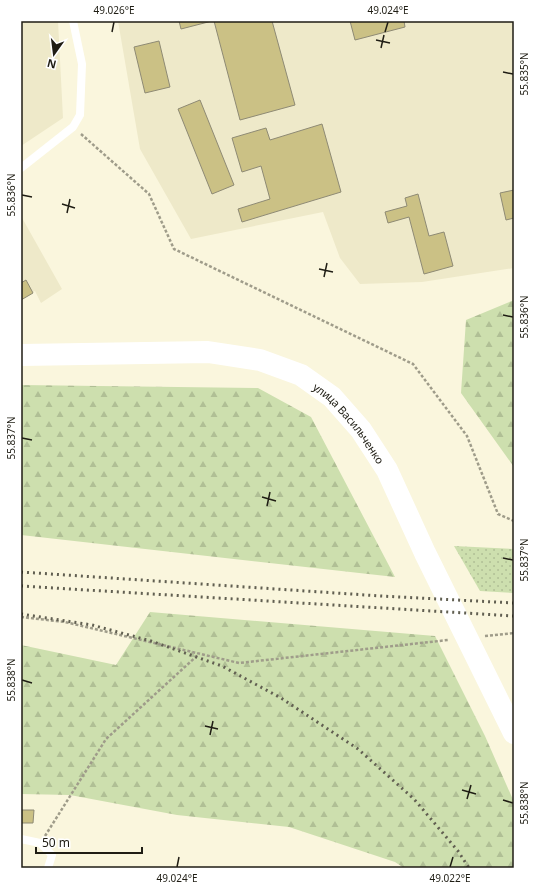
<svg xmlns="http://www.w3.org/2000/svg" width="535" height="889" font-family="'Noto Sans',sans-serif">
<defs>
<pattern id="grass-dots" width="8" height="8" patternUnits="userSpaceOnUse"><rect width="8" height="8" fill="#cddfae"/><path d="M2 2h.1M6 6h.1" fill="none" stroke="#b0bf95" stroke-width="1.8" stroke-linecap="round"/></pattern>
<pattern id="forest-firs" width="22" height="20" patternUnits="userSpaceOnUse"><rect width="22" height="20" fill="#cddfae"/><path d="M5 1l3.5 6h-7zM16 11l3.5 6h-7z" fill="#b0bf95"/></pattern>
</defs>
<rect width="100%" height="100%" fill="#faf6dd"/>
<path fill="#eee9c9" d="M21,21H58L63,118L21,146Z
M118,21H514V268L422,282L360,284L340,258L323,212L191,239L140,149Z
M21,216L62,289L41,303L35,291L21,299Z"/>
<path fill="url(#grass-dots)" d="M454,546L514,549V593L480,591Z"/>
<path fill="url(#forest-firs)" d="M514,300V467L461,393L466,320Z
M21,385L258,388L311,417L395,577L21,535Z
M150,612L435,636L485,736L514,802V868H404L395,862L289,827L177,815L70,795L21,794V645L116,665Z"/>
<path fill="#cbc185" stroke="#8e8a74" d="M179,21H212L181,29Z
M214,21H272L295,105L240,120Z
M350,21H404L405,27L355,40Z
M159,41L170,87L145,93L134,47Z
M200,100L234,185L212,194L178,109Z
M322,124L341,192L242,222L238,209L270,199L261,166L242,172L232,138L266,128L270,140Z
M514,190V218L506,220L500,193Z
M418,194L429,236L444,232L453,266L424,274L409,217L388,223L385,212L407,206L405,198Z
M26,280L33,293L21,300V283Z
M21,810H34L33,823H21Z"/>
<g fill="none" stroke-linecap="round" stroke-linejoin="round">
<path stroke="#9f9c8a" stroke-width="2.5" stroke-dasharray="3 2" stroke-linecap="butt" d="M81,134L149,194L174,249L413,364L467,436L498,514L514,521
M21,617L65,622L239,663L448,640
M485,636L514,633
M45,836L106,739L199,654"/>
<path stroke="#fff" stroke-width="8" d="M21,168L73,127L80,115L82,64L73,21
M21,839L40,843L52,855L48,868"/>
<path stroke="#fff" stroke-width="22" id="s1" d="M21,355L208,352L260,360L301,375L332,397L361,430L387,470L425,553L514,733"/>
<path stroke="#615f51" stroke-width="3" stroke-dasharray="2 4" stroke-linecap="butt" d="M21,572L381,596L514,603
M21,586L514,616
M21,614L92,625L151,641L222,666L281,698L358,749L414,799L458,851L469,868"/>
</g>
<path fill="none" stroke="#1f1d14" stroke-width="1.5" d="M112,32L114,22M385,32L388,22M376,40L390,43M381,48L384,35M503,72L513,74M22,195L32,197M62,204L75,208M67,213L70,199M319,269L333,272M324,277L327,263M503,315L513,317M22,438L32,440M262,497L276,501M267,506L270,492M503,558L513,560M22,680L32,683M205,726L218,729M210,735L213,721M462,790L476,794M467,799L471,785M503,800L513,803M177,867L179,857M450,867L453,857"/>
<g text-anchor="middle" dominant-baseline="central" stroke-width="3" stroke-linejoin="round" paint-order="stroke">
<g font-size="11" fill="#1f1d14" stroke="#fff">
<text stroke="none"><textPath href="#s1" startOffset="352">улица Васильченко</textPath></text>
</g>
</g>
<rect width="535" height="889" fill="none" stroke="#ffffff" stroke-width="44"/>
<g transform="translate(54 54) rotate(194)" stroke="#ffffff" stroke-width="3" paint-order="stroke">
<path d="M0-3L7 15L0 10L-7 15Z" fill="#1f1d14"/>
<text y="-6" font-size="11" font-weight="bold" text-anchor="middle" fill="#1f1d14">N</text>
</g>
<path d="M36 847v6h106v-6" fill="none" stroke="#1f1d14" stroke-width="2"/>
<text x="42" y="847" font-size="12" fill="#1f1d14" stroke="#ffffff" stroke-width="3" paint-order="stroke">50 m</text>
<rect x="22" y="22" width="491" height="845" fill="none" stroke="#1f1d14" stroke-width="1.5"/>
<g font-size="10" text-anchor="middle" fill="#1f1d14">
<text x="114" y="14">49.026°E</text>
<text x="388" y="14">49.024°E</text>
<text transform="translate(524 74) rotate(-90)" y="4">55.835°N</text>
<text transform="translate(11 195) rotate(-90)" y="4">55.836°N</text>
<text transform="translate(524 317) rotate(-90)" y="4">55.836°N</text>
<text transform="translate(11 438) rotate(-90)" y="4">55.837°N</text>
<text transform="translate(524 560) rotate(-90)" y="4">55.837°N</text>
<text transform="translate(11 680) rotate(-90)" y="4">55.838°N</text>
<text transform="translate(524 803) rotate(-90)" y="4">55.838°N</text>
<text x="177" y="882">49.024°E</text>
<text x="450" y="882">49.022°E</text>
</g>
</svg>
